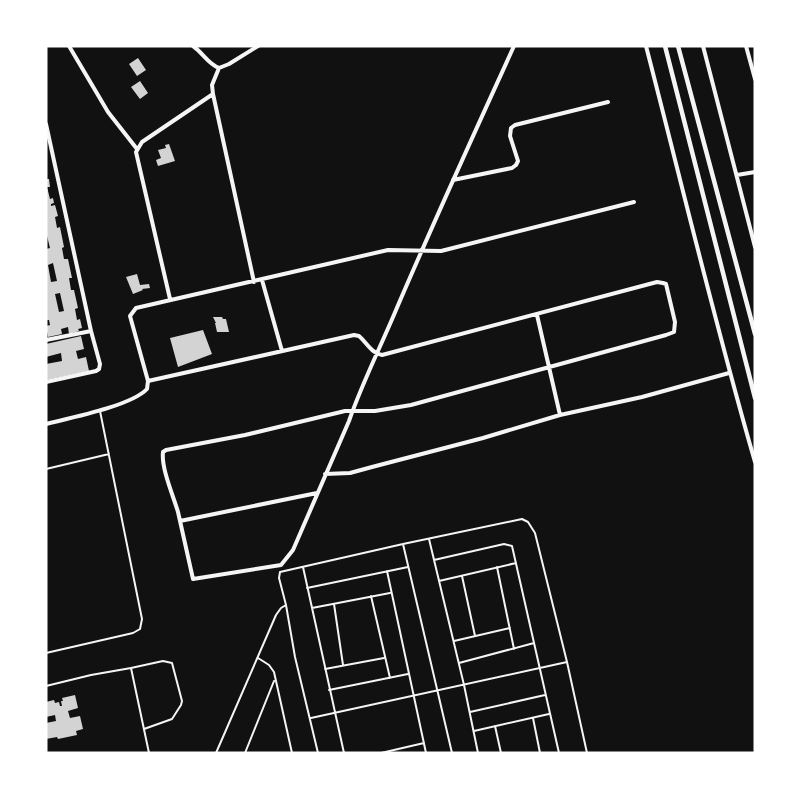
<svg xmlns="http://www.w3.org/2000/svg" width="801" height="799" font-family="'Fira Sans',sans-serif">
<rect width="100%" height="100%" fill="#111"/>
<path fill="#d3d3d3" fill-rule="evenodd" d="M138,58L146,70L137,76L129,64Z
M140,81L148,93L140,99L131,87Z
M169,144L175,161L158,166L156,160L161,158L158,150L166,148L165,145Z
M46,179H49L50,187H47L50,199L53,198L54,203L51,204V206L55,205L58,216L55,217L57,228L60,227L64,247L62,248L64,259H68L72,278H69L71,290H74L78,308L75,309L77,320L80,319L82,328L78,329L79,331L69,334L68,327L61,329L62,334L48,337L46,326L50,325L49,320H46V249L50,248L46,232ZM53,263L57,281L51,282L48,265ZM60,293L64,311L59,312L55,294Z
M137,274L140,285L149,284L150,288L142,289L143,290L133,294L126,277Z
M213,317H222L223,319H226L229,332H217L215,323H216Z
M203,330L212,354L178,367L170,338Z
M81,336L84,349L76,351L78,359L86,357L89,371L47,380L46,364L62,361L61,353L46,357V344Z
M75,695L78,708L68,711L70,718L80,716L83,729L76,731L77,735L58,739L57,737L46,739V723L56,721L55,715L46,717V702L54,700L55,703L59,702L60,706H62L61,701H63L62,698Z"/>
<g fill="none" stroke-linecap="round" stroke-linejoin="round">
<path stroke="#f5f5f5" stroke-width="2" d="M46,469L109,454
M429,539L464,685L478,753
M403,544L452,753
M434,560L504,544L512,546L559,753
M303,567L344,753
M497,567L514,649
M387,571L426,753
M462,576L475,636
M439,581L516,563
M307,588L408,567
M371,596L390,678
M334,604L343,665
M312,608L390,593
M454,641L510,628
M46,653L133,633L140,629L142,619L100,411
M258,658L269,665L274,672L292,753
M459,663L534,643
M131,668L163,661L172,663L182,701L181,705L172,719L144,729
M325,669L384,658
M46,686L91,675L131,668L149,753
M329,690L408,674
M470,712L545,695
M311,718L567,662
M533,718L540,753
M495,726L501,753
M474,731L549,714
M216,753L276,615L281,608L286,605
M245,753L274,681
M318,753L295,657L286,605L279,578L280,572L403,544L522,519L528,522L535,533L567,662L587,753
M381,753L424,743"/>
<path stroke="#f5f5f5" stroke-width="4" d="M69,46L108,112L137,149
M193,46C203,53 208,64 219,68L229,64L258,46
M646,46C682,185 715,324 755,462
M703,46L755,247
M746,46L755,79
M219,68L212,85L213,94L254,282
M46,124L91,331L100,364L99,369L96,371L46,382
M737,175L755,172
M453,180L512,168L516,165L518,161L510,136L511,128L515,125L608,102
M262,280L282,351
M170,299L136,152L142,142L213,94
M537,315L560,415
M46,340L91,331
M148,381L354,335L359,336C367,343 371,353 382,355L657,282L663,283L666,284L675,322L674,332L666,335L411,405L375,411H345L245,435L166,450L163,452C161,468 173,495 178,512C183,534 188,557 193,579L281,565L293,550L349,421C362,383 381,346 396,310C434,221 474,134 514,46
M46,424C70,418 131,406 147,389L148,381L130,316L136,308L388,250L441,251L449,249L634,202
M325,474L350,473L372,467L483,438L560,415L642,397L729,373
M180,521L317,493"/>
<path stroke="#f5f5f5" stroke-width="4.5" d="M665,46L755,398
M678,46L755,334"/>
</g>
<rect width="801" height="799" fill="none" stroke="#ffffff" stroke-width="95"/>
</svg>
